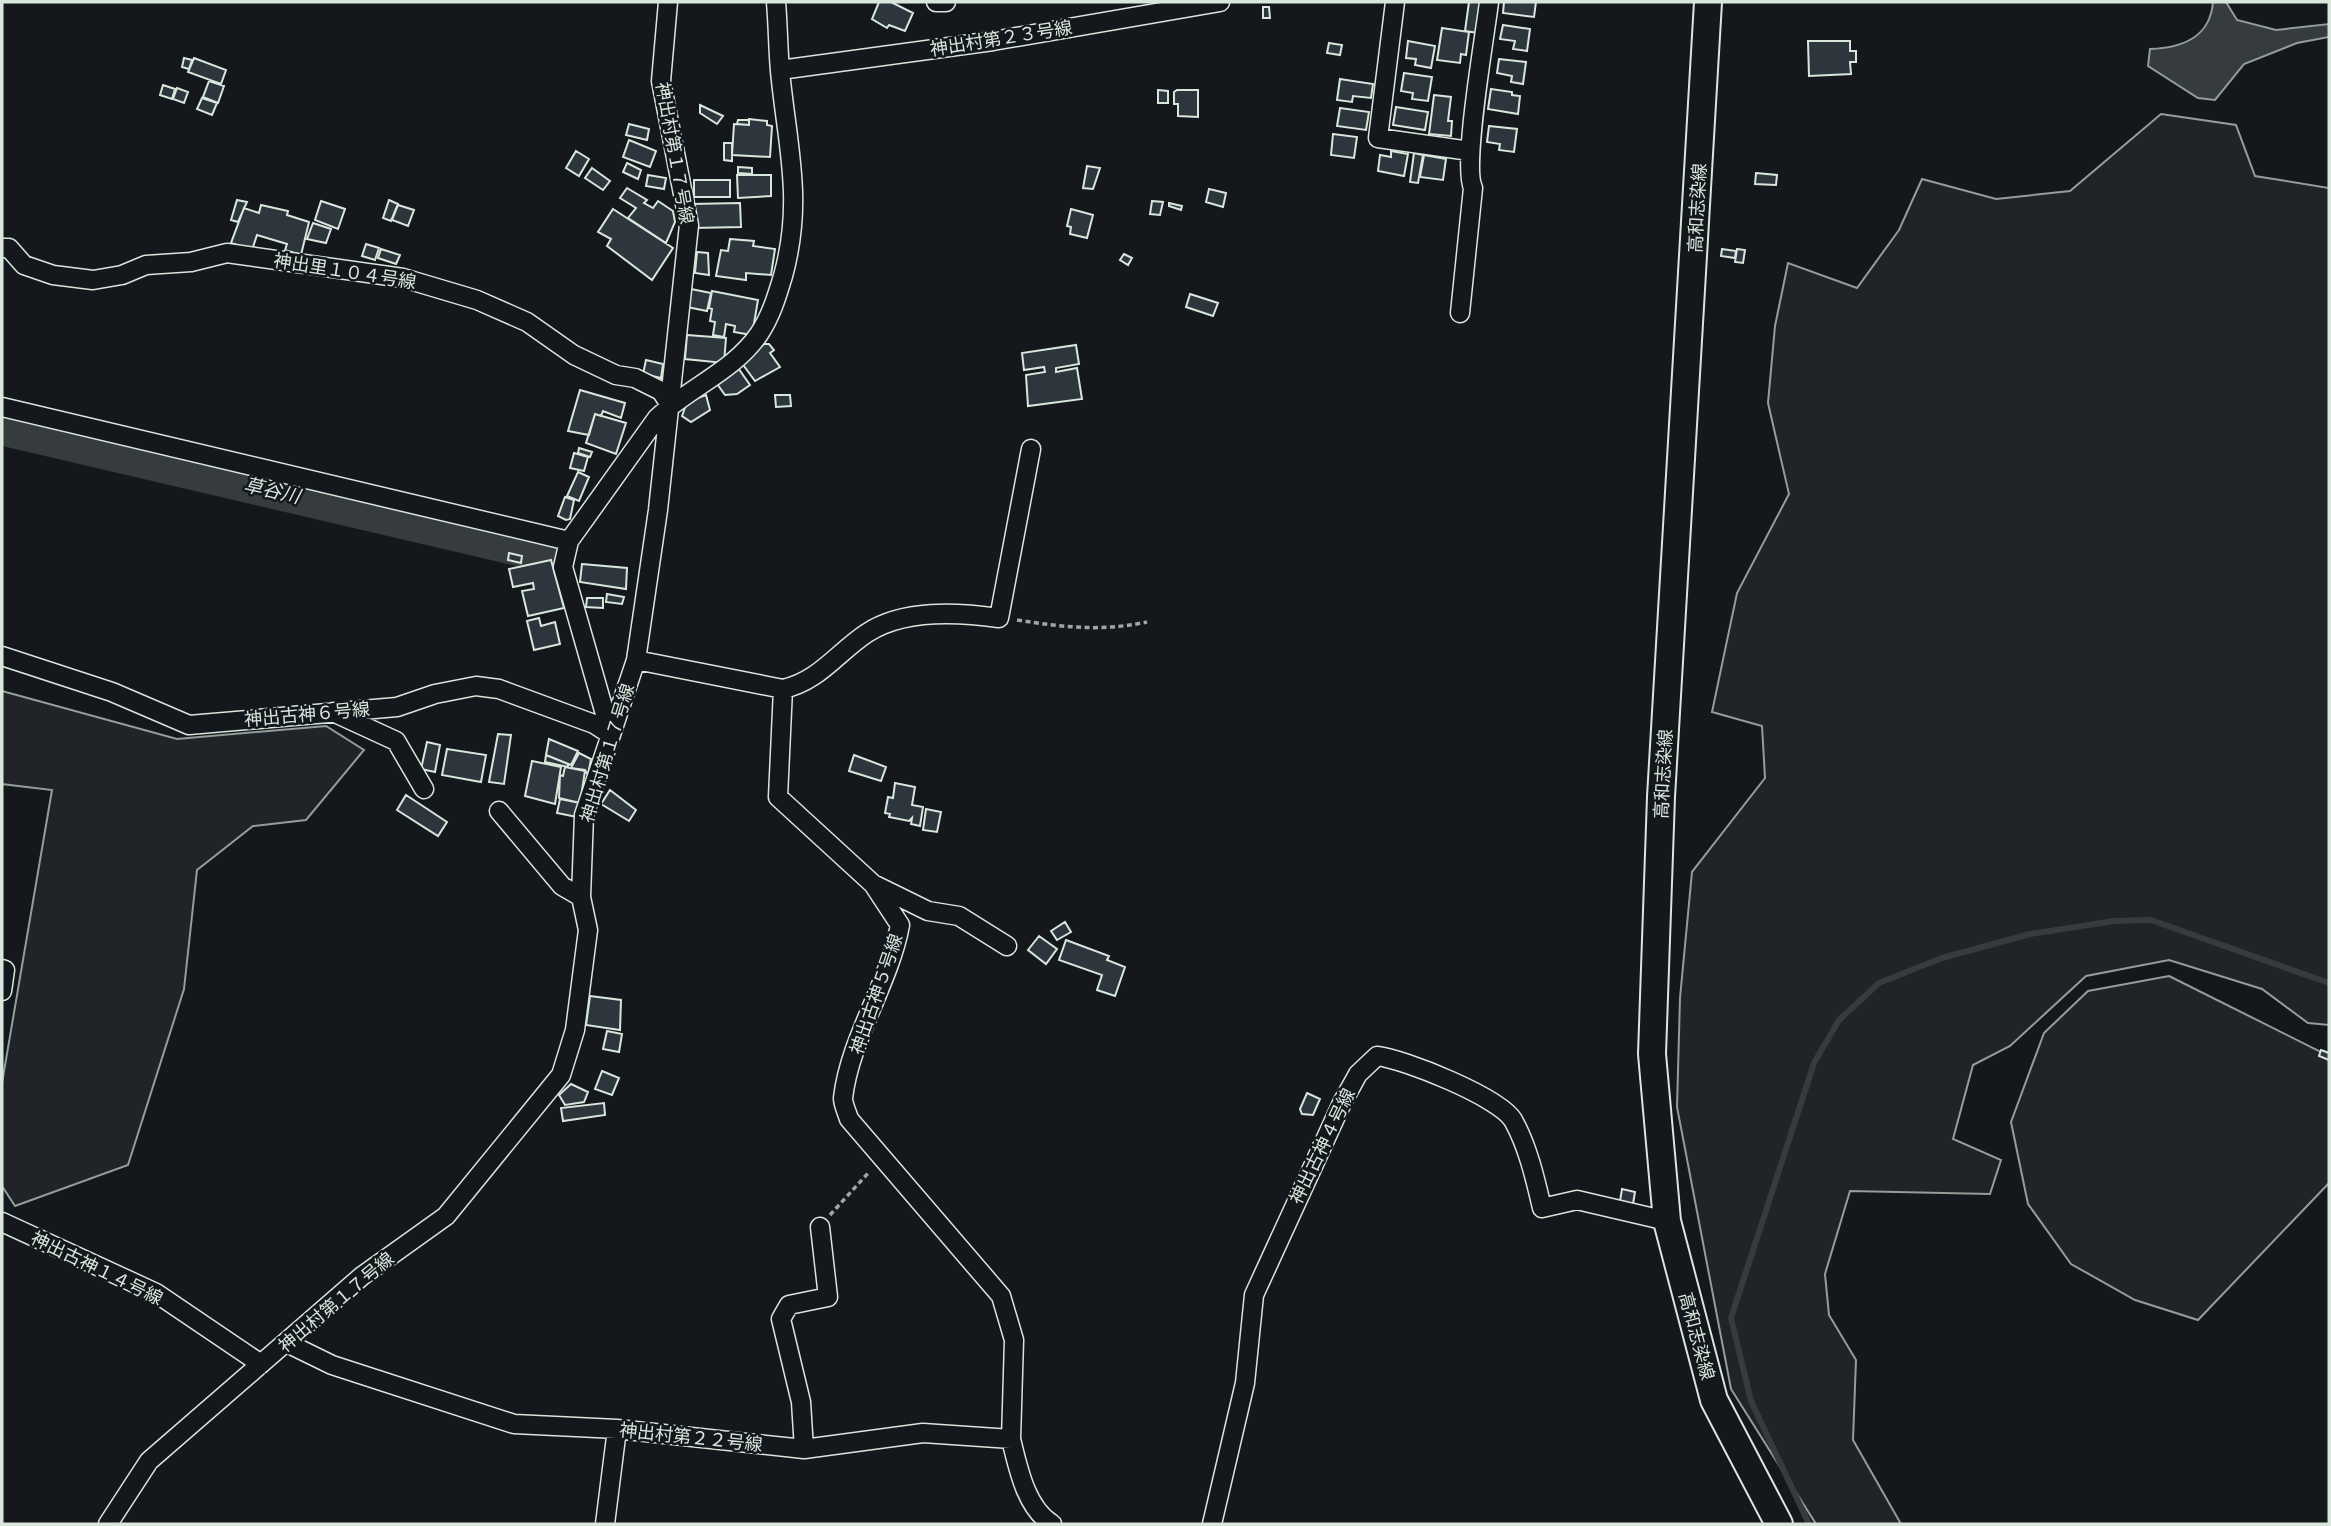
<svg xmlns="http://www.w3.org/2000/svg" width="2331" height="1526" font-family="Raleway,'Noto Sans JP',sans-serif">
<rect width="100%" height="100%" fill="#14181c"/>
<path fill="#202428" stroke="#939e99" stroke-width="2" d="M2161,114L2236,125L2255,176L2329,188V1025L2308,1023L2262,989L2169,960L2086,976L2010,1046L1973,1065L1953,1139L2001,1160L1990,1194L1850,1191L1825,1274L1829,1315L1856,1360L1853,1440L1901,1524H1816L1731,1389L1677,1107L1680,998L1692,872L1765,778L1762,726L1712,712L1737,593L1789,494L1768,403L1775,326L1788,263L1857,288L1899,230L1922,179L1996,199L2070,191Z
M2,691L177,739L326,726L364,750L306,820L253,826L197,870L184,989L128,1165L15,1206L2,1186V1083L52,790L2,784Z
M2169,976L2329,1056V1183L2198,1320L2135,1300L2071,1264L2028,1204L2011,1122L2044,1033L2088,991Z"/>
<path fill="#363b3e" stroke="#939e99" stroke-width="2" d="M2213,2H2226L2237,20L2276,30L2329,24V37L2297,43L2244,64L2215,100L2198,98L2148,66L2150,49C2182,48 2210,38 2213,2Z"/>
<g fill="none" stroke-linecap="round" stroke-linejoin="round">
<path stroke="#363b3e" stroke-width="6" d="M1809,1524L1751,1401L1731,1318L1814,1063L1839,1020L1879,983L1942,958L2030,934L2114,921L2151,920L2329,983"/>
<path stroke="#363b3e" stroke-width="37" d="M2,427L542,553"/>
</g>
<path fill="#2c363c" stroke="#d8e6dc" stroke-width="2" d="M879,2H891L913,13L905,31L889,25L887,28L872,19Z
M1469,2H1482L1478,33L1465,31Z
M1504,2H1536L1534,17L1503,13Z
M1263,7H1269L1270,18H1263Z
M1503,25L1530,29L1527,51L1513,49L1515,41L1500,39Z
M1442,28L1469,32L1466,55L1461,54L1460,63L1437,60Z
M1408,41L1435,46L1431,68L1415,65L1416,59L1406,58Z
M1808,41H1850V51H1856V62H1850L1851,74L1809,76Z
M1329,43L1342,45L1340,55L1327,53Z
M184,58L192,60L189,69L182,67Z
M194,58L226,70L221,84L188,72Z
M1499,59L1526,62L1523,84L1511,82L1512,76L1497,73Z
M1404,73L1432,77L1428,101L1412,99L1413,93L1401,91Z
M1340,79L1373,84L1371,98L1353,96L1352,102L1337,100Z
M209,81L224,86L218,103L203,97Z
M163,85L175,89L172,99L160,95Z
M177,88L188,92L184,103L173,99Z
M1491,89L1512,92V95L1520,96L1518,114L1488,109Z
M1158,90L1168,91V103H1158Z
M1177,90H1198V117L1178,116V104H1174V92Z
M1434,95L1451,97L1448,121H1452L1451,136L1429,134Z
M202,98L217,103L212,115L197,109Z
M700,105L723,116L717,124L700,113Z
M1396,107L1428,112L1425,130L1393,125Z
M1340,108L1369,112L1366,130L1337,126Z
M749,119L767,121V125L772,126L770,157L732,155L734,124L749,125Z
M738,120H749V125L737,124Z
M629,124L649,129L647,140L626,135Z
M1489,126L1517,129L1514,152L1499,150L1500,144L1487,142Z
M1333,134L1357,137L1354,158L1331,155Z
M629,140L656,151L650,167L623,157Z
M724,143H732V161L724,160Z
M576,151L589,159L579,176L566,168Z
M1391,151L1408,154L1404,176L1378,171L1380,155L1391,157Z
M1414,153L1423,155L1418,183L1410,182Z
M1424,155L1446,159L1443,180L1420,177Z
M627,163L641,170L638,179L623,172Z
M1087,166L1100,168L1093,189L1083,188Z
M738,167L752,168V174L738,173Z
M592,168L610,181L603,190L585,178Z
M1756,173L1777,175L1776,185L1755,184Z
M648,175L666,178L664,189L646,186Z
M737,175H771V196L738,198Z
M694,180H730V197H694Z
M627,188L647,200L644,203L653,208L658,201L673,211L675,222L666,243L628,218L636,208L620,198Z
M1209,189L1226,193L1223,207L1206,202Z
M237,200L247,202L238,222L231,220Z
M389,200L398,204L391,221L383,218Z
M321,201L345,209L338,229L315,220Z
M1152,201L1163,202L1160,215L1150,214Z
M740,203L741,227L693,228L692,204Z
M1169,203L1182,206L1181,210L1169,206Z
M261,205L288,211L287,215L309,222L301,255L285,250L287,244L257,235L252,250L231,243L244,208L259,213Z
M398,205L414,210L408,226L392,220Z
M613,209L673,248L652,280L607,246L611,239L598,232Z
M1071,209L1093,215L1087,238L1070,234L1071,227L1067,226Z
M313,223L331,229L326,243L307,239Z
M730,239L754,241L753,246L775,249L771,275L746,273V280L716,276L721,250L728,251Z
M366,244L379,248L375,260L362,256Z
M381,249L400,255L396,264L378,258Z
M1722,249L1736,251L1735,258L1721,256Z
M1737,249L1745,250L1743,263L1735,262Z
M697,252L708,253L709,275L695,273Z
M1124,254L1132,258L1128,265L1120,260Z
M691,289L711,293L707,311L687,307Z
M712,291L758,300L752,335L734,332L735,326L726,324L724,337L713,335L715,322L710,321L712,309L709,308Z
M1190,294L1218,303L1213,316L1186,307Z
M687,335L726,338L724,363L685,359Z
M764,344H769L774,350L770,353L780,367L755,381L741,362Z
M1076,345L1079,364L1056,368V372L1077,368L1082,399L1028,406L1026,375L1045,372L1044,367L1024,370L1022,353Z
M646,360L663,364L661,378L643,374Z
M736,365L750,385L737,394L725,395L715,381Z
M580,390L625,403L621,418L603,411L601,416L595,414L589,435L568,431Z
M706,395L710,410L691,422L682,416L687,402Z
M775,395H790L791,406L776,407Z
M595,414L626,423L616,454L586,443Z
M579,448L592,452L590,457L578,453Z
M574,453L588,457L584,471L570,468Z
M578,472L589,477L579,501L567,496Z
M565,497L574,500L570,519L566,520L558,516Z
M509,553L522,556L521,563L508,560Z
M551,560L564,608L528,616L522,591L534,589L533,583L513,587L509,569Z
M582,564L627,568L626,589L580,582Z
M607,594L624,597L622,604L606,602Z
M587,598H603V608L586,607Z
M539,618L541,626L555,622L560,644L534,650L527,621Z
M498,734L511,735L504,784L489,782Z
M549,739L578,751L571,765L546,755Z
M427,742L440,745L435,772L421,769Z
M447,749L486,755L481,782L442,775Z
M579,753L591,759L588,775L585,770L571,768Z
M546,755L568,764V767L545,762Z
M854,755L886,767L881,781L849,771Z
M532,761L561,767L555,804L525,796Z
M565,767L585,771L580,803L559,798L560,775L563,776Z
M895,783L915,787L912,805L923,807L920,826L911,824L912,818L909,821L889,817L890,814L885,813L888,797L893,798Z
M610,790L636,810L629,821L601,804Z
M406,795L447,822L438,836L397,810Z
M560,799L580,803L577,817L557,813Z
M926,809L941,812L937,832L923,830Z
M1065,922L1071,932L1057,940L1051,931Z
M1039,936L1057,949L1046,964L1028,950Z
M1066,940L1109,956L1107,960L1125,967L1115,996L1097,990L1102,975L1059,960Z
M590,996L621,1000L620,1030L586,1025Z
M607,1031L622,1034L619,1052L603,1049Z
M2321,1050L2329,1053V1060L2319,1056Z
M602,1071L619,1078L612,1095L595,1089Z
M571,1084L588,1092L584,1102L565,1105L559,1095Z
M1307,1093L1320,1099L1313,1115L1302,1114L1300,1109Z
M604,1103L605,1115L563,1121L561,1108Z
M1622,1189L1635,1192L1633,1204L1620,1201Z"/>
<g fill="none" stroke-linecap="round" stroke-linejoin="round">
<defs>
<path id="street" d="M936,2H946
M1395,2L1378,138L1470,151
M780,70L993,41L1220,2
M2,248H9L24,265L53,275L93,280L122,275L146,265L191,262L227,253L403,278L477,300L527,322L574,355L616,375L635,378L661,391L670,405
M1460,313L1473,188C1462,165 1485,36 1489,2
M2,407L569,541
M2,656L112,692L189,725L397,707L435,694L476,686L499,689L594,724L611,735
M636,660L783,689L778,797L873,884L900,925C889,984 850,1038 843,1098C843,1105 847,1112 849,1119L1001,1296L1014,1340L1011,1439
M783,689C818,682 838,652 867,633C903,609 957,612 999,618L1031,449
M333,712L396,741L424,789
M611,735L563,567L569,541L657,418C688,388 734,371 759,334C771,316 777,296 783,276C804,200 787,145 780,71C778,48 778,25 776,2
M499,811L562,886L581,897
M873,884L928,911L959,916L1007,946
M2,969L5,970L2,991
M2,1222L156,1293L261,1364
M287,1343L332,1365L514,1424L617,1429L804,1449L923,1433L1011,1439C1018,1468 1026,1508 1052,1524
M804,1449L801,1402L781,1319L789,1305L828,1297L820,1227
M108,1524L149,1461L362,1276L446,1216L561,1075L575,1030L588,930L581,897L584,815L636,660L658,510L689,225L661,81L668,2
M605,1524L617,1429
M1212,1524L1245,1383L1254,1295L1342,1103L1358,1074L1377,1056C1404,1059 1499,1097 1513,1120C1528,1147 1535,1178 1542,1208L1577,1200L1667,1221"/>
<path id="secondary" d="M1708,2L1661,797L1652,1054L1667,1221L1714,1400L1779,1524"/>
</defs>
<use href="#street" stroke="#d8e6dc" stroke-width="21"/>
<use href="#secondary" stroke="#d8e6dc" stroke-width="30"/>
<path stroke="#9da8a2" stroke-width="3.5" stroke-dasharray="5 3.5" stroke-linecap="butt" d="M1017,620C1064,627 1099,632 1147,622
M830,1215L870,1171"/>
<use href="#street" stroke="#14181c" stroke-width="18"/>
<use href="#secondary" stroke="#14181c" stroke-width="26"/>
</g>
<g text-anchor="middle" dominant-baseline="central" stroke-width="5" stroke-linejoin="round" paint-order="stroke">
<g font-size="18" fill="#d8e6dc" stroke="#14181c">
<text transform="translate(1001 38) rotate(-9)">神出村第２３号線</text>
<text transform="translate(675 153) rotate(80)">神出村第１７号線</text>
<text transform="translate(1697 208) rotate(-87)">高和志染線</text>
<text transform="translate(345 271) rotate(9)">神出里１０４号線</text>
<text transform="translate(307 714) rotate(-5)">神出古神６号線</text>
<text transform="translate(607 753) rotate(-73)">神出村第１７号線</text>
<text transform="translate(1663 774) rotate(-87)">高和志染線</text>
<text transform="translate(876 994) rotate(-71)">神出古神５号線</text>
<text transform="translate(1322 1146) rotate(-64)">神出古神４号線</text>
<text transform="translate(97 1268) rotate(26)">神出古神１４号線</text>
<text transform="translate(336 1302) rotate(-40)">神出村第１７号線</text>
<text transform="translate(1697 1336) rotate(75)">高和志染線</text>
<text transform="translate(691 1437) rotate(6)">神出村第２２号線</text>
</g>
<g font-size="19" font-style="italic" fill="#d8e6dc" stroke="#14181c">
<text transform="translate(272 490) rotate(13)">草谷川</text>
</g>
</g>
<rect width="2331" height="1526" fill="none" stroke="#d8e6dc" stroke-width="7"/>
</svg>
